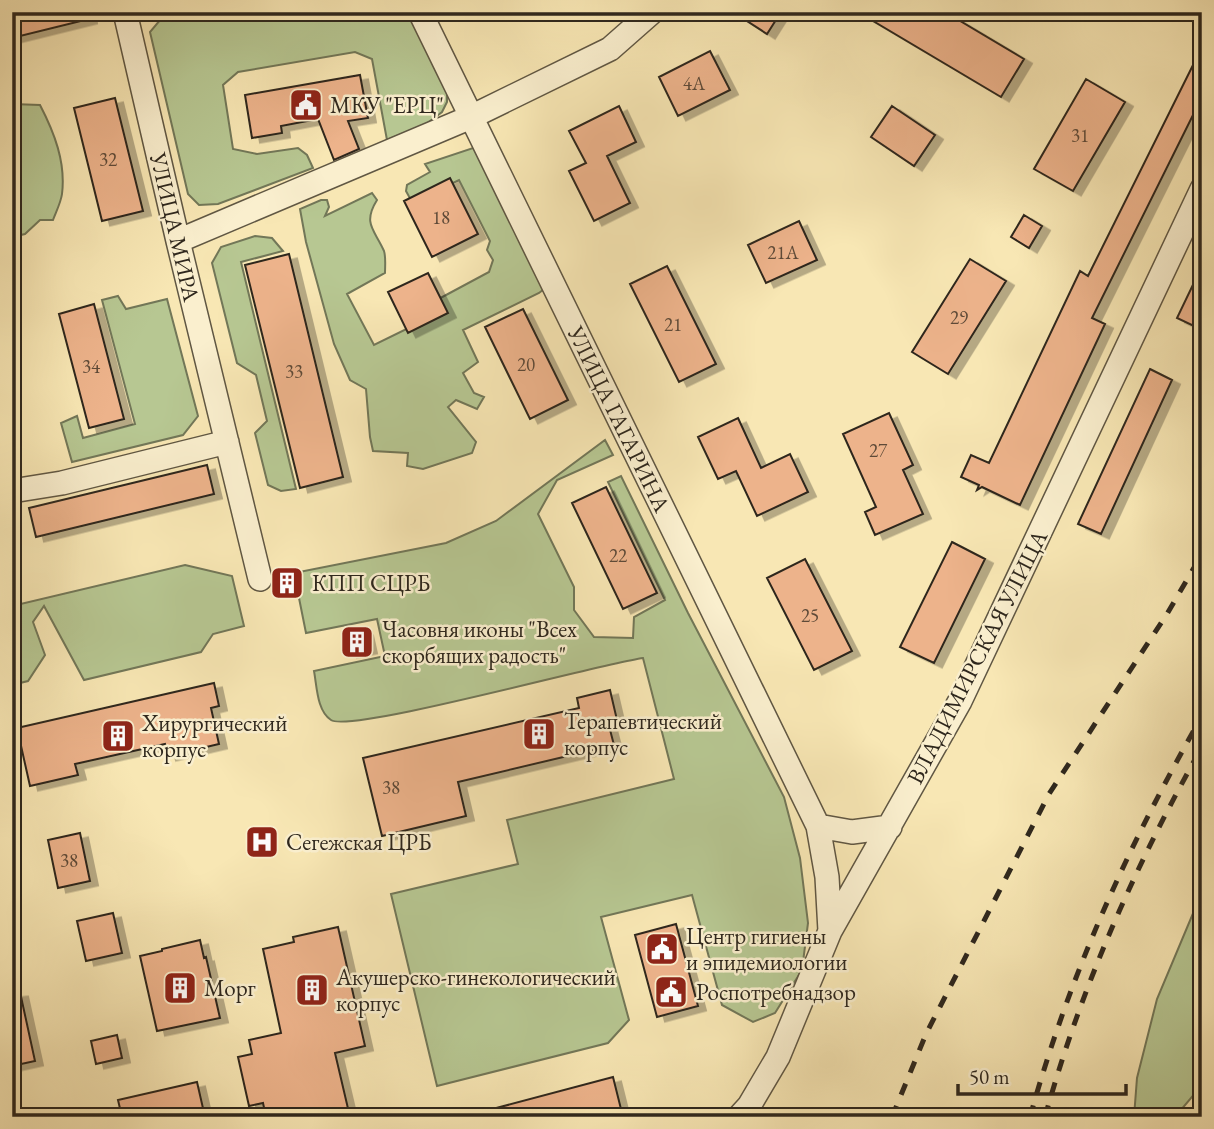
<svg xmlns="http://www.w3.org/2000/svg" width="1214" height="1129" font-family="'EB Garamond',serif">
<defs>
<filter id="shadow"><feDropShadow dx="8" dy="4.5" stdDeviation="0" flood-color="#0004"/></filter>
</defs>
<rect width="100%" height="100%" fill="#f8e7b4"/>
<filter id="stains"><feTurbulence type="fractalNoise" baseFrequency=".00286" numOctaves="4"/><feColorMatrix values="0 0 0 0 .2 0 0 0 0 .09 0 0 0 0 .02 0 0 0 .5 -.17"/></filter>
<radialGradient id="worn" r=".72"><stop offset=".6" stop-color="#630" stop-opacity="0"/><stop offset="1" stop-color="#630" stop-opacity=".3"/></radialGradient>
<path fill="#b7c792" stroke="#727758" stroke-width="2" d="M155,12H410L447,87V102L442,112L426,124L387,140L372,59L355,52L238,72L223,85L233,149L257,154L298,148L307,155L313,168L218,204L199,205L188,194L150,32L161,19Z
M12,104L40,105C54,132 66,162 62,194C61,202 56,212 53,220H40L25,234L12,237Z
M473,148L484,154L548,286L539,293L463,330L478,362L463,373L474,393L484,397L477,409L456,400L448,407L476,442L472,453L423,469L407,466L408,453L373,451L370,437L366,389L350,380L334,344L306,242L300,209L321,200H327L329,207L325,216L372,193L377,200C362,224 375,230 384,251C386,257 385,266 385,273L347,294L374,345L431,317L433,302L489,272L493,260L487,250L490,241L459,180L412,202L406,191L407,185L430,172L425,164Z
M255,236L272,238L283,251L241,262L296,489L281,491L268,485L255,433L267,421L256,375L237,363L212,263L221,247Z
M118,296L126,309L167,299L198,416L183,435L72,462L61,423L77,416L83,438L135,424L102,300Z
M605,440L613,455L557,480L538,514L574,587V610L594,637L633,638L634,617L665,600L608,482L621,476L688,613L784,797L800,858L808,923L802,970L775,1013L753,1022L722,1005L692,895L601,917L629,1020L608,1043L437,1086L391,894L518,864L507,820L674,779L643,658C599,664 351,733 331,720C317,711 317,687 314,671L385,656L377,619L306,633L294,573L446,543L496,521Z
M185,565L232,576L244,626L213,634L201,652L84,680L44,606L33,622L45,655L28,681L12,685V606Z
M1202,892V1099L1196,1092L1175,1117H1134L1137,1078L1157,999Z"/>
<path fill="#edb38b" stroke="#2e271d" stroke-width="2" filter="url(#shadow)" d="M12,12H88L89,19L12,38Z
M733,12H781L767,34Z
M858,12H945L1024,59L1001,97Z
M1202,47V97L1092,318L1105,324L1020,505L982,487L977,490L979,485L961,477L971,455L989,463L1080,271L1088,276Z
M710,51L730,90L678,116L659,77Z
M360,75L368,118L348,121L359,149L334,160L318,119L281,126L282,133L252,138L245,95Z
M1086,79L1125,102L1073,191L1034,169Z
M115,98L143,211L102,221L74,108Z
M619,106L636,142L607,156L630,203L594,221L569,171L586,163L569,131Z
M892,106L935,135L914,166L871,137Z
M450,178L478,234L432,257L404,201Z
M1024,215L1042,226L1029,248L1011,237Z
M799,221L817,260L766,283L748,245Z
M289,254L343,477L300,488L245,265Z
M970,259L1006,281L948,374L912,352Z
M667,266L716,364L679,382L630,284Z
M1202,266V314L1196,327L1177,318Z
M428,273L448,313L408,333L388,292Z
M94,304L124,419L89,428L59,314Z
M523,309L568,400L530,419L485,327Z
M1150,369L1172,380L1101,534L1078,524Z
M889,413L913,465L903,470L923,514L875,535L865,512L876,507L843,434Z
M738,418L761,468L790,454L808,492L757,516L736,471L718,479L698,437Z
M207,465L214,494L36,537L29,508Z
M606,487L657,593L623,609L572,503Z
M952,542L985,559L934,663L900,647Z
M805,559L852,651L814,670L767,578Z
M365,631L369,649L349,653L345,634Z
M214,683L219,706L211,708L219,744L168,756L165,744L75,764L78,775L30,786L17,728Z
M610,690L617,720L608,722L614,745L458,782L466,816L382,836L363,758L579,708L577,698Z
M80,833L90,881L58,888L48,840Z
M113,913L122,953L86,961L77,921Z
M676,924L698,1006L657,1017L635,935Z
M338,927L365,1046L335,1053L350,1117H266L263,1103L249,1106L238,1057L252,1054L249,1040L281,1033L263,949L294,942L293,937Z
M200,940L204,958L206,957L220,1018L157,1031L140,956L162,951V949Z
M20,992L35,1061L12,1066V993Z
M117,1035L122,1058L96,1064L91,1041Z
M613,1077L623,1117H486L485,1111Z
M197,1082L205,1117H122L118,1100Z"/>
<g fill="none" stroke-linecap="round" stroke-linejoin="round">
<defs>
<path id="street" d="M125,12L178,241L260,579
M420,12L818,826L827,877L830,931
M178,241L471,117L610,49L652,12
M12,491L62,483L227,442
M818,826L852,832L890,827
M739,1117L749,1106L778,1057L830,931L960,701L1202,189"/>
</defs>
<use href="#street" stroke="#605743" stroke-width="26"/>
<use href="#street" stroke="#faefce" stroke-width="23"/>
<path stroke="#2e271d" stroke-width="5" stroke-dasharray="12 12" stroke-linecap="butt" d="M892,1117L926,1034L1049,794L1167,614L1202,554
M1030,1117C1070,973 1128,846 1202,716
M1045,1117C1081,987 1136,864 1202,747"/>
</g>
<defs>
<symbol id="civic-square" viewBox="-11 -11 22 22"><rect x="-9" y="-9" width="18" height="18" rx="4" fill="#8f2418" stroke="#faefce"/><path d="M-.6-6.5H3V-4.5H.6V-3L4-1V1h2V6H-6V1h2V-1L-.6-3ZM-1.2 2.5V6h2.4V2.5Z" fill="#fff"/></symbol>
<symbol id="building-square" viewBox="-11 -11 22 22"><rect x="-9" y="-9" width="18" height="18" rx="4" fill="#8f2418" stroke="#faefce"/><path d="M-4-6H4V6H1V3H-1V6H-4ZM-2.5-4.3h1.7v1.8h-1.7ZM.8-4.3h1.7v1.8H.8ZM-2.5-1h1.7V.8h-1.7ZM.8-1h1.7V.8H.8Z" fill="#fff"/></symbol>
<symbol id="hospital-square" viewBox="-11 -11 22 22"><rect x="-9" y="-9" width="18" height="18" rx="4" fill="#8f2418" stroke="#faefce"/><path d="M-5-5h3v3.5h4V-5h3V5h-3V1.5h-4V5h-3Z" fill="#fff"/></symbol>
</defs>
<g fill-rule="evenodd">
<use href="#civic-square" x="287" y="86" width="38" height="38"/>
<use href="#building-square" x="268" y="564" width="38" height="38"/>
<use href="#building-square" x="338" y="623" width="38" height="38"/>
<use href="#building-square" x="520" y="715" width="38" height="38"/>
<use href="#building-square" x="99" y="717" width="38" height="38"/>
<use href="#hospital-square" x="243" y="823" width="38" height="38"/>
<use href="#civic-square" x="643" y="930" width="38" height="38"/>
<use href="#building-square" x="161" y="969" width="38" height="38"/>
<use href="#building-square" x="293" y="971" width="38" height="38"/>
<use href="#civic-square" x="652" y="973" width="38" height="38"/>
</g>
<g text-anchor="middle" dominant-baseline="central" stroke-width="5" stroke-linejoin="round" paint-order="stroke">
<g font-size="19" fill="#5e4a38">
<text x="694" y="83">4А</text>
<text x="1080" y="135">31</text>
<text x="108" y="159">32</text>
<text x="441" y="217">18</text>
<text x="783" y="252">21А</text>
<text x="959" y="317">29</text>
<text x="673" y="324">21</text>
<text x="526" y="364">20</text>
<text x="91" y="366">34</text>
<text x="294" y="371">33</text>
<text x="878" y="450">27</text>
<text x="618" y="555">22</text>
<text x="810" y="615">25</text>
<text x="391" y="787">38</text>
<text x="69" y="860">38</text>
</g>
<g font-size="23" fill="#2e271d" stroke="#faefce" text-anchor="start">
<text x="330" y="105">МКУ "ЕРЦ"</text>
<text x="312" y="583">КПП СЦРБ</text>
<text x="382" y="629">Часовня иконы "Всех<tspan x="382" dy="26">скорбящих радость"</tspan></text>
<text x="564" y="721">Терапевтический<tspan x="564" dy="26">корпус</tspan></text>
<text x="142" y="723">Хирургический<tspan x="142" dy="26">корпус</tspan></text>
<text x="286" y="842">Сегежская ЦРБ</text>
<text x="686" y="936">Центр гигиены<tspan x="686" dy="26">и эпидемиологии</tspan></text>
<text x="336" y="977">Акушерско-гинекологический<tspan x="336" dy="26">корпус</tspan></text>
<text x="204" y="988">Морг</text>
<text x="696" y="992">Роспотребнадзор</text>
</g>
<g font-size="23" fill="#2e271d" stroke="#faefce">
<text transform="translate(175 227) rotate(77)">УЛИЦА МИРА</text>
<text transform="translate(619 419) rotate(64)">УЛИЦА ГАГАРИНА</text>
<text transform="translate(977 657) rotate(-63)">ВЛАДИМИРСКАЯ УЛИЦА</text>
</g>
</g>
<rect width="1214" height="1129" fill="none" stroke="#f8e7b4" stroke-width="42"/>
<rect x="14" y="14" width="1186" height="1101" fill="none" stroke="#2e271d" stroke-width="3.5"/>
<rect x="21" y="21" width="1172" height="1087" fill="none" stroke="#2e271d" stroke-width="2"/>
<path d="M958 1084v10h168v-10" fill="none" stroke="#2e271d" stroke-width="3.5"/>
<text x="969" y="1084" font-size="21" fill="#2e271d" stroke="#faefce" stroke-width="5" paint-order="stroke">50 m</text>
<rect width="100%" height="100%" filter="url(#stains)"/>
<rect width="100%" height="100%" fill="url(#worn)"/>
</svg>
